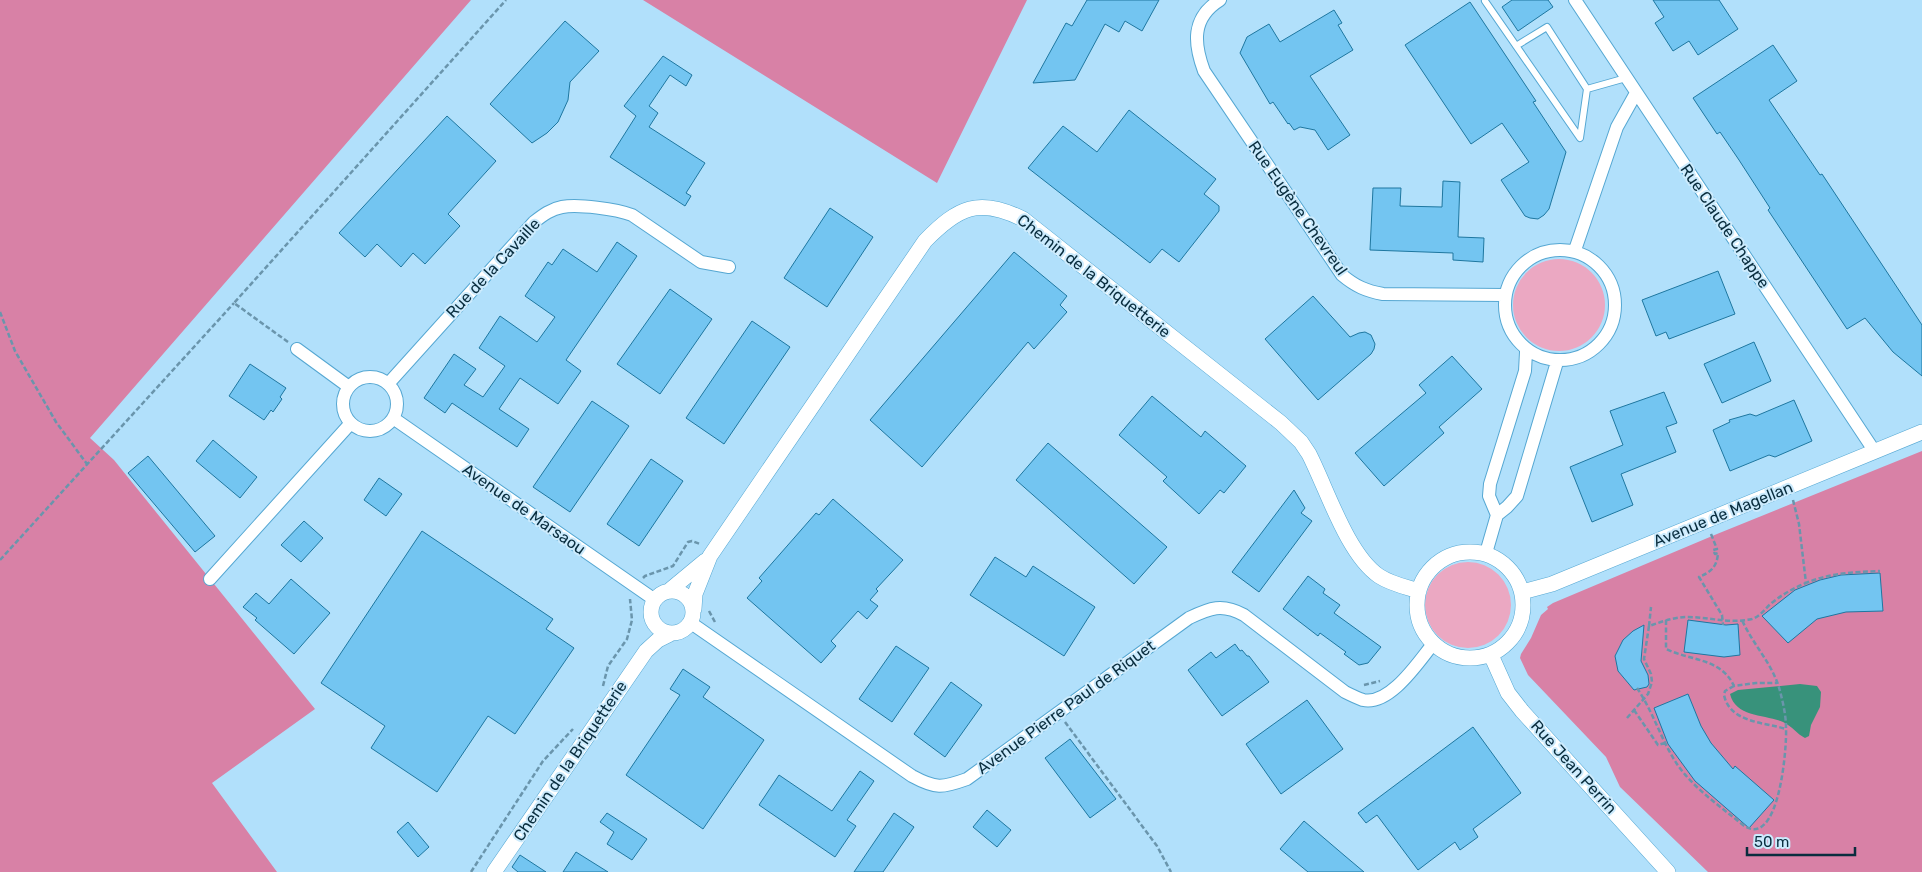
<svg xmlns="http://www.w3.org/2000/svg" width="1922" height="872" font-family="Rubik,sans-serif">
<rect width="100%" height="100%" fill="#b1e0fb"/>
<path fill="#eba8c2" d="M1513 305a46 46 0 1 1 92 0a46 46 0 1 1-92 0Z
M1425 605a43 43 0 1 1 86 0a43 43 0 1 1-86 0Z"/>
<path fill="#d881a6" d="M0,0H471L90,438L114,460L315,709L212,783L277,872H0Z
M643,0H1027L937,183Z
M1922,451V872H1708L1620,787L1606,757L1528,675L1520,658L1521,654L1531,638L1541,615L1548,609L1547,607L1553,603L1717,534Z"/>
<path fill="#38927b" d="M1800,684L1817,686L1821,692L1820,707L1811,725L1809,736L1805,738C1797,734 1792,726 1783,722C1765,714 1736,718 1730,694L1738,690Z"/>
<path fill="#73c5f1" stroke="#1e77a0" d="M1087,0H1159L1142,31L1125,21L1119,32L1105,24L1075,80L1033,83L1066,23L1072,26Z
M1512,0H1548L1553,7L1518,31L1502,7Z
M1653,0H1719L1738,29L1698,55L1689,41L1673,51L1655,23L1664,17Z
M1470,2L1536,101L1533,102L1566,152L1549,209L1544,215L1538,219L1530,218L1525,216L1501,180L1529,162L1502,123L1471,144L1405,45Z
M1334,10L1342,23L1338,25L1353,50L1310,76L1350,135L1328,150L1315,130L1300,127L1294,130L1289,123L1288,124L1273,102L1270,104L1240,53L1247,37L1269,24L1280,42Z
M565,21L599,51L570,82L568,100L558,122L547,133L532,143L490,104Z
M1773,45L1797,81L1769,100L1820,175L1822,174L1922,325V376L1893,352L1865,318L1847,329L1768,210L1770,208L1739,160L1720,132L1717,134L1693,98Z
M663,56L692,75L686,86L670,75L649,106L658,113L649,127L705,163L686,193L691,196L685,206L610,157L636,116L624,106Z
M1129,110L1216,179L1204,194L1219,206V211L1179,262L1162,249L1150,263L1028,168L1063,126L1097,152Z
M447,116L496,161L448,214L460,226L425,264L413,253L401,267L377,244L365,257L339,233Z
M1443,181L1460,182L1458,237L1484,238L1483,262L1453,260V253L1370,250L1373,188H1401L1400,206L1442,207Z
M830,208L873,237L827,307L784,278Z
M617,242L637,256L566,360L581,371L558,404L520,378L499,409L529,429L517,447L452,403L445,413L424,398L454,354L476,369L464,385L483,397L505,366L479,348L500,316L537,342L555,317L525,296L548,262L552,265L563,249L597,272Z
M1014,252L1067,296L1060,305L1067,312L1034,349L1028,342L922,467L870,420Z
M1718,271L1735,314L1669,339L1666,332L1656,336L1642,300Z
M670,289L712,319L660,394L617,364Z
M1313,296L1350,337L1359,333L1365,332L1371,335L1375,344L1374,349L1371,354L1318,400L1265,339Z
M752,321L790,347L724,444L686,418Z
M1754,342L1771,381L1722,403L1704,364Z
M1452,356L1482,389L1439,427L1444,433L1384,486L1355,453L1426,393L1419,385Z
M250,364L286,388L280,397L282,399L273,412L271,410L264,420L229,396Z
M1664,392L1677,423L1666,427L1676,452L1621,474L1633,505L1592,522L1570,467L1623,445L1610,411Z
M1152,396L1201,437L1205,431L1246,466L1224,493L1220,490L1199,514L1163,481L1167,477L1119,435Z
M1794,400L1812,441L1775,457L1769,455L1730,471L1713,430L1730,422L1729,420L1750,414L1756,416Z
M592,401L629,426L570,512L533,487Z
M213,440L257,477L240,498L196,461Z
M1048,443L1167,547L1134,584L1016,480Z
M148,456L215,536L195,552L128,473Z
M651,459L683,481L639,546L607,524Z
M379,478L402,494L386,516L364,500Z
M1294,490L1305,508L1301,513L1312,521L1259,592L1232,572Z
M833,499L903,560L876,589L878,591L870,600L878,606L867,619L858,611L831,641L836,646L821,663L747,598L762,581L759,578L816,513L819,515Z
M304,521L323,538L301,562L281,545Z
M422,531L553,619L546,629L574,648L515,734L488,716L437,792L371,748L385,726L321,683Z
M995,557L1026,577L1033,566L1095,607L1064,656L970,595Z
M1880,573L1883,611L1846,612L1817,619L1788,643L1762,616L1795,590L1820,580L1841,575Z
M1308,576L1325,589L1323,593L1340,605L1334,613L1381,647L1368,663L1359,665L1344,654L1346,652L1320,633L1318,636L1283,609Z
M291,579L330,613L294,654L255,620L257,618L243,607L256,593L269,604Z
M1688,620L1726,625L1738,624L1740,655L1724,657L1684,652Z
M1644,625L1641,661L1648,675L1649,684L1647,687L1634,690L1618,671L1615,656L1623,640L1633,631Z
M1235,644L1240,651L1242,650L1247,656H1249L1269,682L1222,716L1188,670L1211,652L1216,658Z
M896,646L929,668L892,722L859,699Z
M683,669L710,687L703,697L764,740L703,829L626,775L680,695L670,689Z
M951,682L982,705L945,757L914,734Z
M1688,694L1701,726L1711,743L1733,769L1735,766L1774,800L1749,828L1695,781L1668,744L1654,708Z
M1307,700L1343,749L1281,794L1246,744Z
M1473,727L1521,793L1473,829L1478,837L1460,850L1455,842L1418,870L1377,815L1366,823L1358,813Z
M1070,739L1116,799L1090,818L1045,758Z
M860,771L874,781L847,820L856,826L835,857L759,805L779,775L832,811Z
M987,810L1011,830L997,847L973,827Z
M607,813L647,839L632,860L607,844L614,832L600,822Z
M894,813L914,827L883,872H854Z
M1304,821L1345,856L1364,872H1308L1280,849Z
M408,822L429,847L418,857L397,832Z
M576,852L608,872H563Z
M520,855L546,872H518L512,867Z"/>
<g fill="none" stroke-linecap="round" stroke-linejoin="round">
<defs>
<path id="service" d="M1485,1L1580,138L1587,89L1547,27L1516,46
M1587,89L1626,78"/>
<path id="minor" d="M1220,0C1191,18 1194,44 1204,71L1342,275C1355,286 1366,291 1383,294L1505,295
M1575,0L1875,452
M1505 305a55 55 0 1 1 110 0a55 55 0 1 1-110 0Z
M1575,250L1617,127L1636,93
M297,349L349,387
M343 404a27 27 0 1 1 54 0a27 27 0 1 1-54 0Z
M388,384L534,222C543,215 551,209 562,207C578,204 616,209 632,215L701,262L729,267
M393,418L655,600
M1497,515L1507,507L1517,496L1557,362
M1486,553L1497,515L1489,496L1490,484L1525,371L1526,352
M210,579L350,424
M691,623L912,776C936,789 942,788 967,779L1189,618C1210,608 1222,603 1244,615L1345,692C1351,695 1357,698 1363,700C1390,706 1419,661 1433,644"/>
<path id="tertiary" d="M1417 605a53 53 0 1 1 106 0a53 53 0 1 1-106 0Z
M670,590L705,561
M651 612a21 21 0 1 1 42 0a21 21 0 1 1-42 0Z
M1522,592L1552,584L1922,432
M694,609L695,594L710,556L925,241C958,207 979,197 1023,219L1281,423L1301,442L1309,454C1327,489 1347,554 1379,576C1391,584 1406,587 1419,591
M1491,655L1508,693L1522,711L1668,872
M494,872L646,651L658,640L672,633"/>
</defs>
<use href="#service" stroke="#55a7d2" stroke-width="8"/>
<use href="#minor" stroke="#55a7d2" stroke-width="14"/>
<use href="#tertiary" stroke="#55a7d2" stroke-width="16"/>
<path stroke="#6a95ac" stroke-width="2.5" stroke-dasharray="5 2.5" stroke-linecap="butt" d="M0,312L15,351L56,422L87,464
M288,342L234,303L506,0
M1793,500L1799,524L1806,583C1830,573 1854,572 1880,571
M1711,534L1717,549L1713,550L1715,554L1718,553C1717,567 1711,572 1699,577L1722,615L1723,625
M0,560L234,303
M643,578L645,576L673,566L688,542L692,541L700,544
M709,611L716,624
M1666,620V649C1691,661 1721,658 1734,686L1756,683H1777
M1649,626L1651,607
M1364,685L1380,681
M603,686L608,666L627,639L632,620L630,599
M1734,686L1725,691L1724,695C1730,723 1764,722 1786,729
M1637,688C1654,713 1662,743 1679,767C1696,790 1721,807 1743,825C1779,851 1787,748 1786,728C1786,715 1783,703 1780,691C1773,664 1753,645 1742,620
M1634,710L1658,745L1665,743
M1627,718L1648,694L1652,682L1651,674L1644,659L1649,626C1661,622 1674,617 1687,617C1709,617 1729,624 1752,619C1761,616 1765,608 1773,602C1783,594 1794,588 1806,583
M1065,722L1157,846L1171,872
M471,872L543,761L573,729"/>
<use href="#service" stroke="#fff" stroke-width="6"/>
<use href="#minor" stroke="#fff" stroke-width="12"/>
<use href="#tertiary" stroke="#fff" stroke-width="15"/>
</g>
<g text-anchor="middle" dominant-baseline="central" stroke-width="4" stroke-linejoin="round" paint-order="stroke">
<g font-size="16" fill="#092d3e" stroke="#ccebfd">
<text transform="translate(1298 208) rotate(55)">Rue Eugène Chevreul</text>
<text transform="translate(1725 226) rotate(56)">Rue Claude Chappe</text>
<text transform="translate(493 268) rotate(-47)">Rue de la Cavaille</text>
<text transform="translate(1094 276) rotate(38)">Chemin de la Briquetterie</text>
<text transform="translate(524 509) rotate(35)">Avenue de Marsaou</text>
<text transform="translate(1723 514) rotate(-22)">Avenue de Magellan</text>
<text transform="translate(1066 707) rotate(-36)">Avenue Pierre Paul de Riquet</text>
<text transform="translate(570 761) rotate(-56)">Chemin de la Briquetterie</text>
<text transform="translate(1574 767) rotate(48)">Rue Jean Perrin</text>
</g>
</g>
<path d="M1747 847v8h108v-8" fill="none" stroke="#092d3e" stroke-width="2.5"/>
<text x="1754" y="847" font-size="15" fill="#092d3e" stroke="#ccebfd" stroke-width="4" paint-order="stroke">50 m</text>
</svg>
